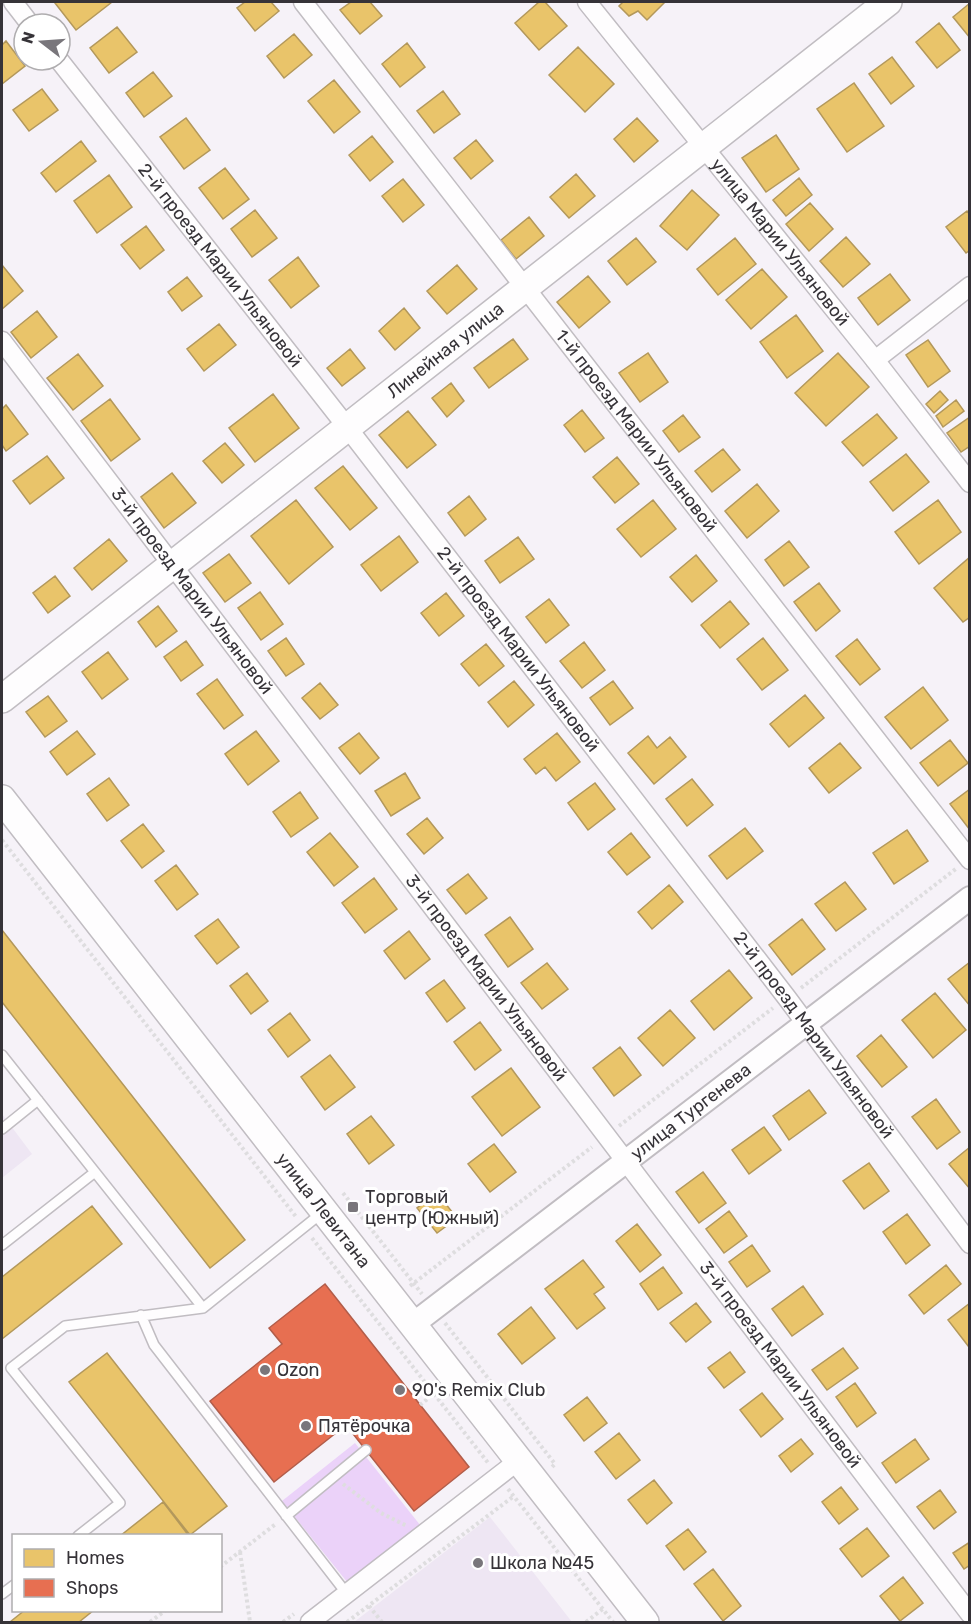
<svg xmlns="http://www.w3.org/2000/svg" width="971" height="1624" font-family="Rubik,sans-serif">
<rect width="100%" height="100%" fill="#f6f2f8"/>
<path fill="#eee6f3" d="M2,1114L32,1154L2,1178Z
M490,1517L572,1622H354L371,1609Z"/>
<path fill="#ebd2f9" d="M355,1443L428,1535L356,1593L282,1501Z"/>
<path fill="#e9c46a" stroke="#b3985b" stroke-width="1.5" d="M56,2H112L76,30L55,3Z
M245,2H271L279,11L255,31L237,8Z
M351,2H370L382,16L360,34L340,10Z
M539,2H545L567,26L539,50L515,23Z
M623,2H665L647,20L638,11L629,16L619,6Z
M970,3V38L953,17Z
M939,23L960,50L937,68L916,42Z
M117,27L137,52L109,73L90,48Z
M294,34L312,55L284,78L267,56Z
M6,41L25,66L2,84V45Z
M407,43L425,67L400,87L382,64Z
M578,47L614,84L585,112L549,75Z
M892,57L914,86L891,104L869,74Z
M153,72L172,96L144,117L126,93Z
M334,80L360,112L334,133L308,101Z
M854,83L884,126L847,152L817,109Z
M42,89L58,110L29,131L13,110Z
M443,91L460,114L434,133L417,111Z
M186,118L210,150L184,169L160,137Z
M637,118L658,141L634,162L614,139Z
M776,135L799,169L766,192L742,158Z
M372,136L393,162L370,181L349,155Z
M476,140L493,161L471,179L454,158Z
M81,141L96,161L56,192L41,173Z
M225,168L249,199L223,219L199,188Z
M576,174L595,196L569,218L550,197Z
M109,175L132,207L97,233L74,201Z
M799,178L812,195L786,216L773,200Z
M403,179L424,205L403,222L382,196Z
M692,190L719,215L687,250L660,226Z
M810,203L833,229L809,251L786,224Z
M255,210L277,238L252,257L231,229Z
M967,211L970,215V250L966,253L946,227Z
M529,217L544,236L516,259L501,240Z
M146,226L164,250L140,269L121,245Z
M846,237L870,264L843,287L820,261Z
M636,238L656,262L627,285L608,261Z
M735,238L756,264L718,295L697,269Z
M298,257L319,286L291,308L269,280Z
M2,265L23,291L2,309Z
M457,265L477,289L447,314L427,291Z
M762,269L787,297L751,329L726,300Z
M890,274L910,300L878,325L858,298Z
M588,276L610,302L579,328L557,302Z
M187,277L202,296L182,311L168,292Z
M404,308L420,328L395,350L379,331Z
M37,311L57,337L31,358L11,332Z
M796,315L823,351L787,378L760,342Z
M219,324L236,345L204,371L187,349Z
M513,339L528,359L489,388L474,368Z
M928,340L950,371L928,387L906,355Z
M350,349L365,368L342,386L327,368Z
M648,353L668,382L640,402L619,373Z
M838,353L869,387L826,426L795,393Z
M78,354L103,386L73,410L47,378Z
M451,383L464,401L447,417L432,398Z
M940,391L948,400L934,413L926,404Z
M273,394L299,428L255,462L229,428Z
M110,399L140,439L111,461L81,421Z
M956,400L964,411L943,427L936,416Z
M6,405L28,434L6,451L2,445V409Z
M582,410L604,438L585,452L564,425Z
M408,411L436,445L407,468L379,435Z
M877,414L897,438L863,466L842,442Z
M683,415L700,437L679,452L663,431Z
M970,417V446L961,452L947,433Z
M225,443L244,465L222,483L203,461Z
M723,449L740,470L712,492L695,471Z
M906,454L929,482L893,511L870,482Z
M47,456L64,478L30,504L13,481Z
M617,457L639,484L615,503L593,477Z
M343,466L377,508L350,530L315,488Z
M172,473L196,503L164,528L141,497Z
M757,484L779,511L747,538L725,511Z
M469,496L486,519L465,536L448,513Z
M296,500L333,547L289,584L251,536Z
M653,500L676,529L641,557L617,529Z
M938,500L961,532L919,564L895,532Z
M399,536L418,562L381,591L361,565Z
M518,537L534,559L500,583L485,561Z
M109,539L127,561L92,590L74,568Z
M789,541L809,567L784,586L765,560Z
M229,554L251,583L225,602L203,573Z
M696,555L717,581L692,602L670,577Z
M970,557V617L963,622L934,588Z
M55,576L70,596L48,613L33,593Z
M819,583L840,611L816,631L794,602Z
M260,592L283,624L261,640L238,608Z
M446,593L464,616L439,636L421,613Z
M549,599L569,625L546,643L526,617Z
M730,601L749,624L720,648L701,625Z
M158,606L177,631L156,647L138,622Z
M286,638L304,664L286,676L268,651Z
M763,638L788,670L762,690L737,659Z
M857,639L880,669L860,685L836,656Z
M186,641L203,665L181,681L164,657Z
M584,642L605,670L582,688L560,661Z
M486,644L504,666L479,686L461,664Z
M108,652L128,679L102,699L82,672Z
M217,679L243,715L224,729L197,694Z
M514,681L534,705L508,727L488,702Z
M613,681L633,708L610,725L590,698Z
M320,683L338,705L320,719L302,698Z
M923,687L948,720L911,749L885,717Z
M805,695L824,718L789,747L770,724Z
M48,696L67,721L45,737L26,712Z
M77,731L95,754L67,775L50,752Z
M256,731L279,761L248,785L225,754Z
M359,733L379,758L360,774L339,748Z
M557,733L580,762L556,781L545,767L536,774L524,759Z
M648,736L657,748L670,737L686,757L654,784L628,753Z
M950,740L968,763L938,786L920,763Z
M840,743L861,768L829,793L809,768Z
M405,773L420,798L391,816L375,791Z
M109,778L129,805L107,821L87,794Z
M692,779L713,805L687,826L666,799Z
M595,783L615,809L588,830L568,803Z
M970,789V830L950,804Z
M300,792L318,818L291,837L273,812Z
M427,818L443,838L424,854L407,834Z
M143,824L164,851L142,868L121,841Z
M745,828L763,851L727,879L709,856Z
M907,830L928,861L894,884L873,853Z
M330,833L358,867L334,886L307,852Z
M631,833L650,857L627,875L608,852Z
M176,865L198,894L177,910L155,881Z
M468,874L487,898L466,914L447,890Z
M374,878L397,909L365,933L342,903Z
M845,882L866,909L836,931L815,904Z
M669,885L683,902L652,929L638,912Z
M510,917L533,949L508,967L485,935Z
M218,919L239,947L217,964L195,936Z
M802,919L825,949L792,975L769,945Z
M2,930L245,1240L210,1268L2,1002Z
M409,931L430,959L405,979L384,951Z
M970,962V1006L948,979Z
M547,963L568,989L542,1009L521,983Z
M729,970L752,998L714,1030L691,1001Z
M247,973L268,1001L251,1014L230,986Z
M444,980L465,1008L447,1022L426,993Z
M935,993L966,1030L933,1058L902,1020Z
M670,1010L695,1038L663,1066L638,1038Z
M290,1013L310,1040L288,1057L268,1030Z
M480,1022L501,1050L475,1070L454,1042Z
M881,1035L907,1067L882,1087L857,1056Z
M620,1047L641,1075L614,1096L593,1068Z
M330,1055L355,1087L325,1110L301,1077Z
M511,1068L540,1107L502,1136L472,1097Z
M809,1090L826,1113L789,1140L773,1116Z
M936,1099L960,1132L937,1149L912,1117Z
M371,1116L394,1145L369,1164L347,1134Z
M764,1127L781,1150L749,1174L732,1150Z
M494,1144L516,1172L490,1192L468,1164Z
M970,1147V1189L949,1164Z
M869,1163L889,1191L864,1209L843,1181Z
M703,1172L726,1203L699,1223L676,1192Z
M437,1193L457,1218L437,1233L417,1208Z
M92,1206L122,1244L2,1339V1277Z
M729,1211L747,1236L724,1253L706,1229Z
M907,1214L930,1245L906,1264L883,1232Z
M637,1224L661,1255L640,1272L616,1241Z
M752,1245L770,1271L747,1287L729,1262Z
M583,1260L604,1287L594,1294L605,1308L577,1329L545,1289Z
M946,1265L961,1284L924,1314L909,1295Z
M663,1267L682,1293L658,1310L640,1284Z
M803,1286L823,1314L792,1336L772,1309Z
M696,1303L711,1322L686,1342L670,1323Z
M970,1303V1346L969,1347L948,1320Z
M531,1307L555,1338L522,1364L498,1334Z
M843,1348L858,1368L827,1390L812,1370Z
M730,1352L745,1372L724,1388L708,1368Z
M107,1353L227,1506L190,1535L69,1382Z
M855,1383L876,1413L857,1427L836,1397Z
M762,1393L783,1419L761,1437L740,1410Z
M587,1397L607,1423L584,1441L564,1415Z
M619,1433L640,1460L616,1479L595,1452Z
M801,1439L813,1454L791,1472L779,1456Z
M915,1439L929,1459L896,1483L882,1463Z
M654,1480L672,1503L647,1524L628,1500Z
M841,1487L858,1509L839,1524L822,1502Z
M940,1490L956,1512L934,1529L917,1507Z
M163,1502L189,1536H120Z
M867,1528L889,1556L862,1577L840,1549Z
M688,1529L706,1552L684,1570L666,1546Z
M970,1542V1565L964,1569L953,1553Z
M713,1569L741,1606L723,1621L694,1584Z
M903,1577L923,1603L900,1621L880,1596Z
M25,1610H94L79,1622H10Z"/>
<path fill="#e76f51" stroke="#b25d4a" stroke-width="1.5" d="M325,1284L469,1467L414,1511L346,1425L274,1482L210,1401L282,1344L269,1328Z"/>
<g fill="none" stroke-linecap="round" stroke-linejoin="round">
<defs>
<path id="service" d="M2,1055L203,1308
M2,1129L38,1100
M2,1245L95,1172
M141,1315L154,1345L347,1594
M286,1516L366,1450
M78,1536L120,1503L11,1368L65,1326L203,1308L323,1212
M2,1594L14,1585"/>
<g id="minor">
<path d="M13,2L30,24"/>
<path id="s1" d="M303,2L970,860"/>
<path id="s2" d="M587,2L875,360L970,483"/>
<path id="s3" d="M59,60L347,427L787,998L970,1244"/>
<path id="s4" d="M2,341L970,1614"/>
<path d="M875,360L970,286"/>
<path d="M310,1622L518,1461"/>
</g>
<g id="tertiary">
<path id="s5" d="M412,1325L970,898"/>
</g>
<g id="secondary">
<path id="s6" d="M2,699L888,2"/>
<path id="s7" d="M2,799L645,1622"/>
</g>
</defs>
<use href="#service" stroke="#c1bdc2" stroke-width="12"/>
<use href="#minor" stroke="#c1bdc2" stroke-width="21"/>
<use href="#tertiary" stroke="#c1bdc2" stroke-width="26"/>
<use href="#secondary" stroke="#c1bdc2" stroke-width="30"/>
<path stroke="#dedddf" stroke-width="4" stroke-dasharray="3 3" stroke-linecap="butt" d="M2,840L297,1218
M801,988L957,868
M619,1126L773,1008
M343,1193L422,1294
M312,1238L489,1464
M410,1286L592,1147
M445,1323L555,1464L551,1468
M420,1405L436,1392
M343,1484L381,1513L407,1526
M508,1489L613,1622
M240,1552L250,1622
M220,1567L277,1523
M369,1606L382,1622
M150,1622L166,1610
M283,1622L294,1614
M347,1622L514,1496
M586,1622L604,1608"/>
<use href="#service" stroke="#fefdfe" stroke-width="9"/>
<use href="#minor" stroke="#fefdfe" stroke-width="18"/>
<use href="#tertiary" stroke="#fefdfe" stroke-width="22"/>
<use href="#secondary" stroke="#fefdfe" stroke-width="27"/>
</g>
<g fill="#79767b" stroke="#fff" stroke-width="2">
<rect x="347" y="1201" width="12" height="12" rx="3"/>
<circle cx="265" cy="1370" r="6"/>
<circle cx="400" cy="1390" r="6"/>
<circle cx="306" cy="1426" r="6"/>
<circle cx="478" cy="1563" r="6"/>
</g>
<g text-anchor="middle" dominant-baseline="central" stroke-width="6" stroke-linejoin="round" paint-order="stroke">
<g font-size="18" fill="#363338" stroke="#fff">
<text stroke="none"><textPath href="#s2" startOffset="308">улица Марии Ульяновой</textPath></text>
<text stroke="none"><textPath href="#s3" startOffset="261">2-й проезд Марии Ульяновой</textPath></text>
<text stroke="none"><textPath href="#s6" startOffset="564">Линейная улица</textPath></text>
<text stroke="none"><textPath href="#s1" startOffset="543">1-й проезд Марии Ульяновой</textPath></text>
<text stroke="none"><textPath href="#s4" startOffset="314">3-й проезд Марии Ульяновой</textPath></text>
<text stroke="none"><textPath href="#s3" startOffset="747">2-й проезд Марии Ульяновой</textPath></text>
<text stroke="none"><textPath href="#s4" startOffset="800">3-й проезд Марии Ульяновой</textPath></text>
<text stroke="none"><textPath href="#s3" startOffset="1233">2-й проезд Марии Ульяновой</textPath></text>
<text stroke="none"><textPath href="#s5" startOffset="351">улица Тургенева</textPath></text>
<text stroke="none"><textPath href="#s7" startOffset="522">улица Левитана</textPath></text>
<text stroke="none"><textPath href="#s4" startOffset="1286">3-й проезд Марии Ульяновой</textPath></text>
</g>
<g font-size="18" fill="#363338" stroke="#fff" text-anchor="start">
<text x="365" y="1197">Торговый<tspan x="365" dy="21">центр (Южный)</tspan></text>
<text x="277" y="1370">Ozon</text>
<text x="412" y="1390">90's Remix Club</text>
<text x="318" y="1426">Пятёрочка</text>
<text x="490" y="1563">Школа №45</text>
</g>
</g>
<rect width="971" height="1624" fill="none" stroke="#363338" stroke-width="6"/>
<rect x="12" y="1534" width="210" height="78" fill="#ffffff" stroke="#afadaf" stroke-width="1.5"/>
<rect x="24" y="1549" width="30" height="18" fill="#e9c46a" stroke="#afadaf" stroke-width="1.5"/>
<text x="66" y="1564" font-size="18" fill="#363338">Homes</text>
<rect x="24" y="1579" width="30" height="18" fill="#e76f51" stroke="#afadaf" stroke-width="1.5"/>
<text x="66" y="1594" font-size="18" fill="#363338">Shops</text>
<g transform="translate(42 42) rotate(287)"><circle r="28" fill="#ffffff" stroke="#afadaf" stroke-width="1.5"/>
<path d="M0-4.5L10 22L0 15L-10 22Z" fill="#79767b"/>
<text y="-9" font-size="16" font-weight="bold" text-anchor="middle" fill="#363338">N</text>
</g>
</svg>
